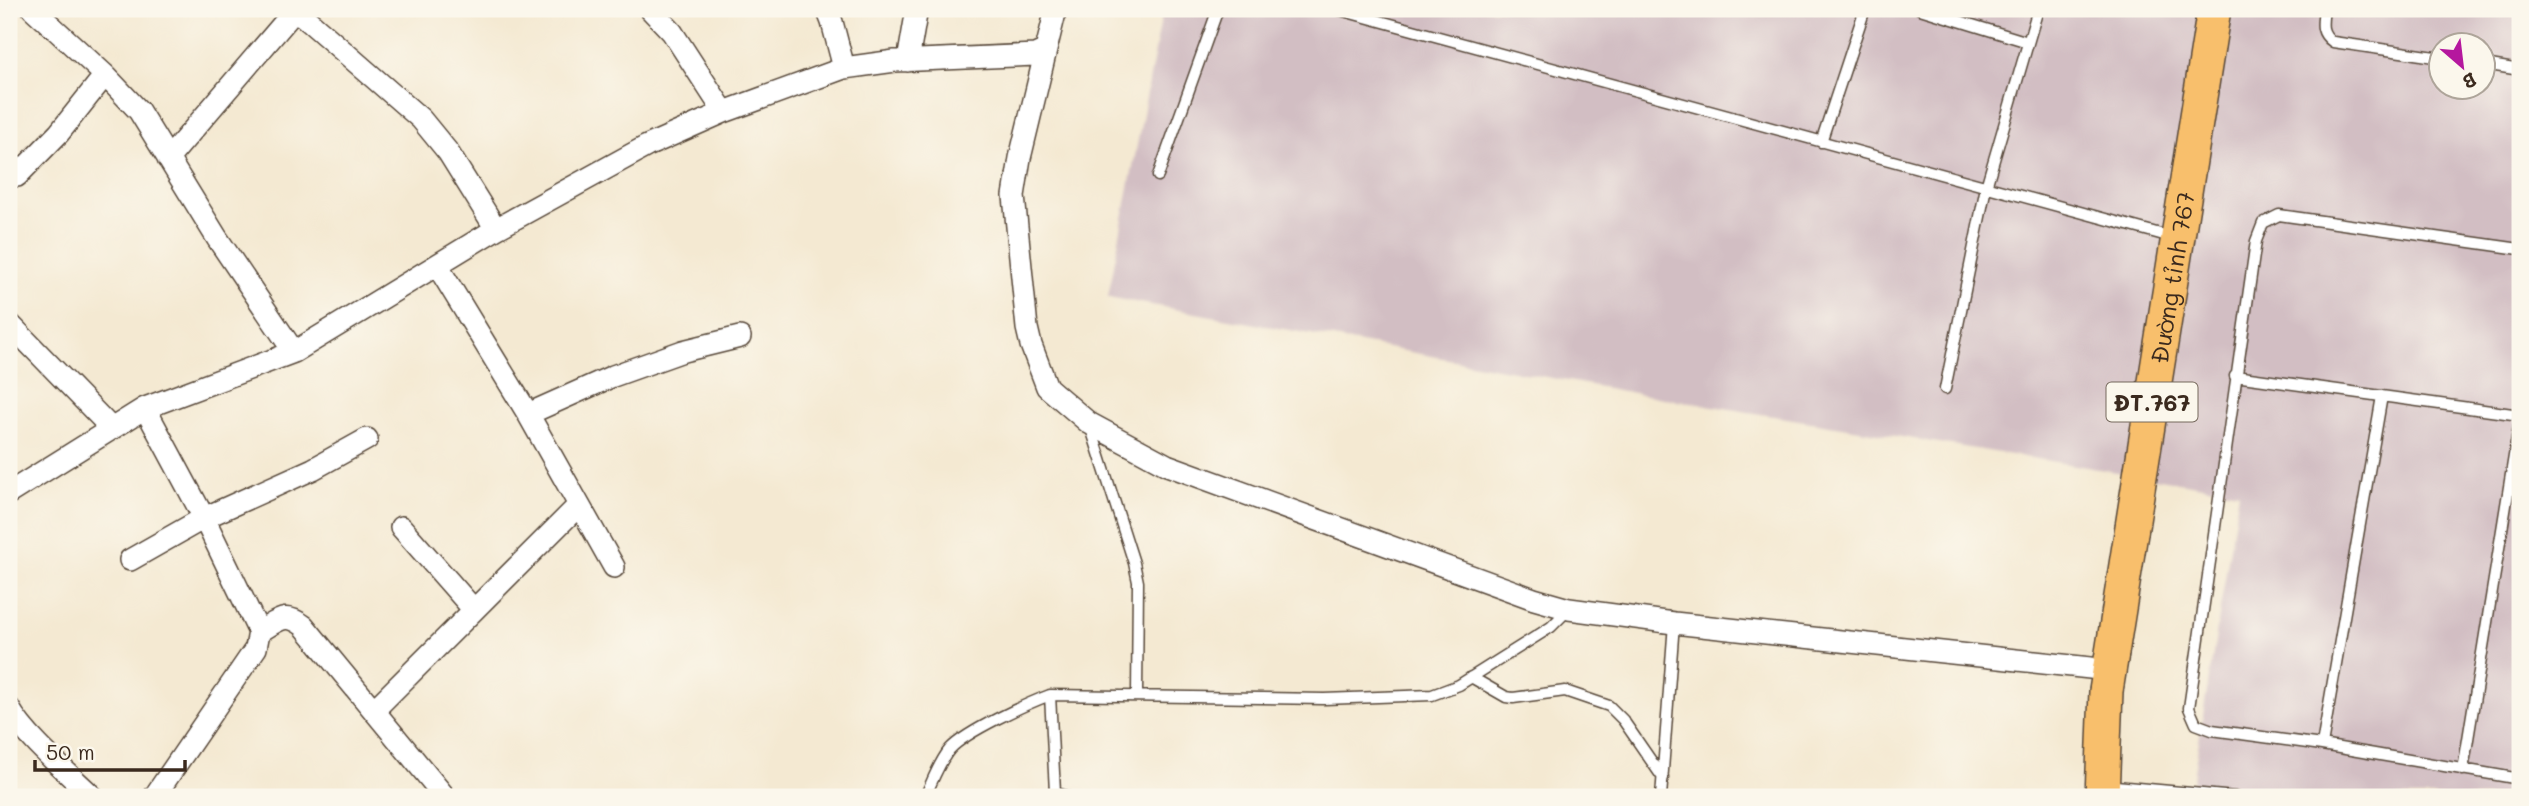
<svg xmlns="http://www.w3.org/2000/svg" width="2529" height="806" font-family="Mali,sans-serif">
<rect width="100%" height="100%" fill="#fbf7ec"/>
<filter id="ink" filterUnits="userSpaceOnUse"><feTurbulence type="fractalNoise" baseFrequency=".0143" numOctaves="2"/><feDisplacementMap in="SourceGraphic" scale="14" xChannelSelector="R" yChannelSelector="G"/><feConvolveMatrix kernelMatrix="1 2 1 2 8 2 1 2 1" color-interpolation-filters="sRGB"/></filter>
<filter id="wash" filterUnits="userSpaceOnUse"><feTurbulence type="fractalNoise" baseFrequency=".00686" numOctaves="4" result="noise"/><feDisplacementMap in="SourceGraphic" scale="28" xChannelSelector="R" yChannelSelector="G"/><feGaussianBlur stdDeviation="1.57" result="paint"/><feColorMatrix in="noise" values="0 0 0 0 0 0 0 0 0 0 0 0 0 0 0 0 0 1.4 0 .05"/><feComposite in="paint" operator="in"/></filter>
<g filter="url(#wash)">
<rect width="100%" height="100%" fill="#f4e9d2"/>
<path fill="#d2bec3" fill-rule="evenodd" d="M1163,9H2520V797H2190L2239,492L1645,395L1108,297ZM2442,46H2484V88H2442Z"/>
</g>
<g filter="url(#ink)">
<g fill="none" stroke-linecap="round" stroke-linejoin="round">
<defs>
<path id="lane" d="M1336,9L2175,238
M1920,9L2028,42
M2324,9C2322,24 2320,33 2333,42L2442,58
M2484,64L2520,70
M1821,142L1865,9
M1158,176L1218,9
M2520,249L2279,215L2263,223L2256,241L2189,708L2196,724L2212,730L2322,745L2520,779
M2235,376L2520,415
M1945,389L1986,187L2038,9
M1090,425L1134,563L1138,582L1137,695
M1471,677L1506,697L1513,698L1565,691L1609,706L1623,720L1663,778
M1050,695L1055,792L1068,797
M2322,745L2382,396
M2463,770L2520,419
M2105,785L2235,797
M925,797C932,782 939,762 950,749C967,731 1026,704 1050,695L1324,699L1432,695L1459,685L1551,627L1569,609
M1661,797L1674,623"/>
<path id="street" d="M33,9L105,75L139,111L217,238L294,352
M295,9L421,119L448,152L496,229
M650,9L672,32L724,112
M827,9L832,22L844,68
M1046,50L1020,158L1014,196L1027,328L1031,345L1047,387L1089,423L1167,465L1534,599L1569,609L1674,623L2109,670
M908,61L917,9
M168,159L296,9
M17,176L59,133L105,75
M437,265L528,414L614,567
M9,323L112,429
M145,408L204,518L259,632L256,648L154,797
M528,414L613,376L683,351L740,337
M9,493L145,408L294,352L496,229L647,146L724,112L844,68L895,61L1035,55L1046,50L1056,9
M401,527L474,610
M130,560L204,518L313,469L367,439
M259,632C278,621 285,611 304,626L445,797
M9,708C25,737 68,773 93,797
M374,710L578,506"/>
<g id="primary">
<path id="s1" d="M2102,797L2106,691L2214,9"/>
</g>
</defs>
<use href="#lane" stroke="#574739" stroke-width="13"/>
<use href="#street" stroke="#574739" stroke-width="24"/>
<use href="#primary" stroke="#574739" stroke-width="36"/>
<use href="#lane" stroke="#fff" stroke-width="10"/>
<use href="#street" stroke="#fff" stroke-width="21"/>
<use href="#primary" stroke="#f8bf6c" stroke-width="33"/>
</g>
</g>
<g text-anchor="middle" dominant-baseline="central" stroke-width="6" stroke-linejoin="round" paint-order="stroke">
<rect fill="#fbf7ec" stroke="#75685c" stroke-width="2" x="2106.5" y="382.5" width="91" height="39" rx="5"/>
<g font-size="23" font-weight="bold" fill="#3b2a1e">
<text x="2152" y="402">ĐT.767</text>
</g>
<g font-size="24" fill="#3b2a1e" stroke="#fbf7ec">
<text stroke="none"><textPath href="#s1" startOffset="525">Đường tỉnh 767</textPath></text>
</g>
</g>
<rect width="2529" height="806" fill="none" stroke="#fbf7ec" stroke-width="35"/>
<g transform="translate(2462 66) rotate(152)"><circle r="33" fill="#fbf7ec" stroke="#aea59a" stroke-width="2"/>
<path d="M0-5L12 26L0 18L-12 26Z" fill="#b5179e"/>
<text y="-10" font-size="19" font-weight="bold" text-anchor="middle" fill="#3b2a1e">B</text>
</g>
<path d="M35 760v10h150v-10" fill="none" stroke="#3b2a1e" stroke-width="3.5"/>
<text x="46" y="760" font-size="21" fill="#3b2a1e" stroke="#fbf7ec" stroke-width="5" paint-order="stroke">50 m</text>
</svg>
